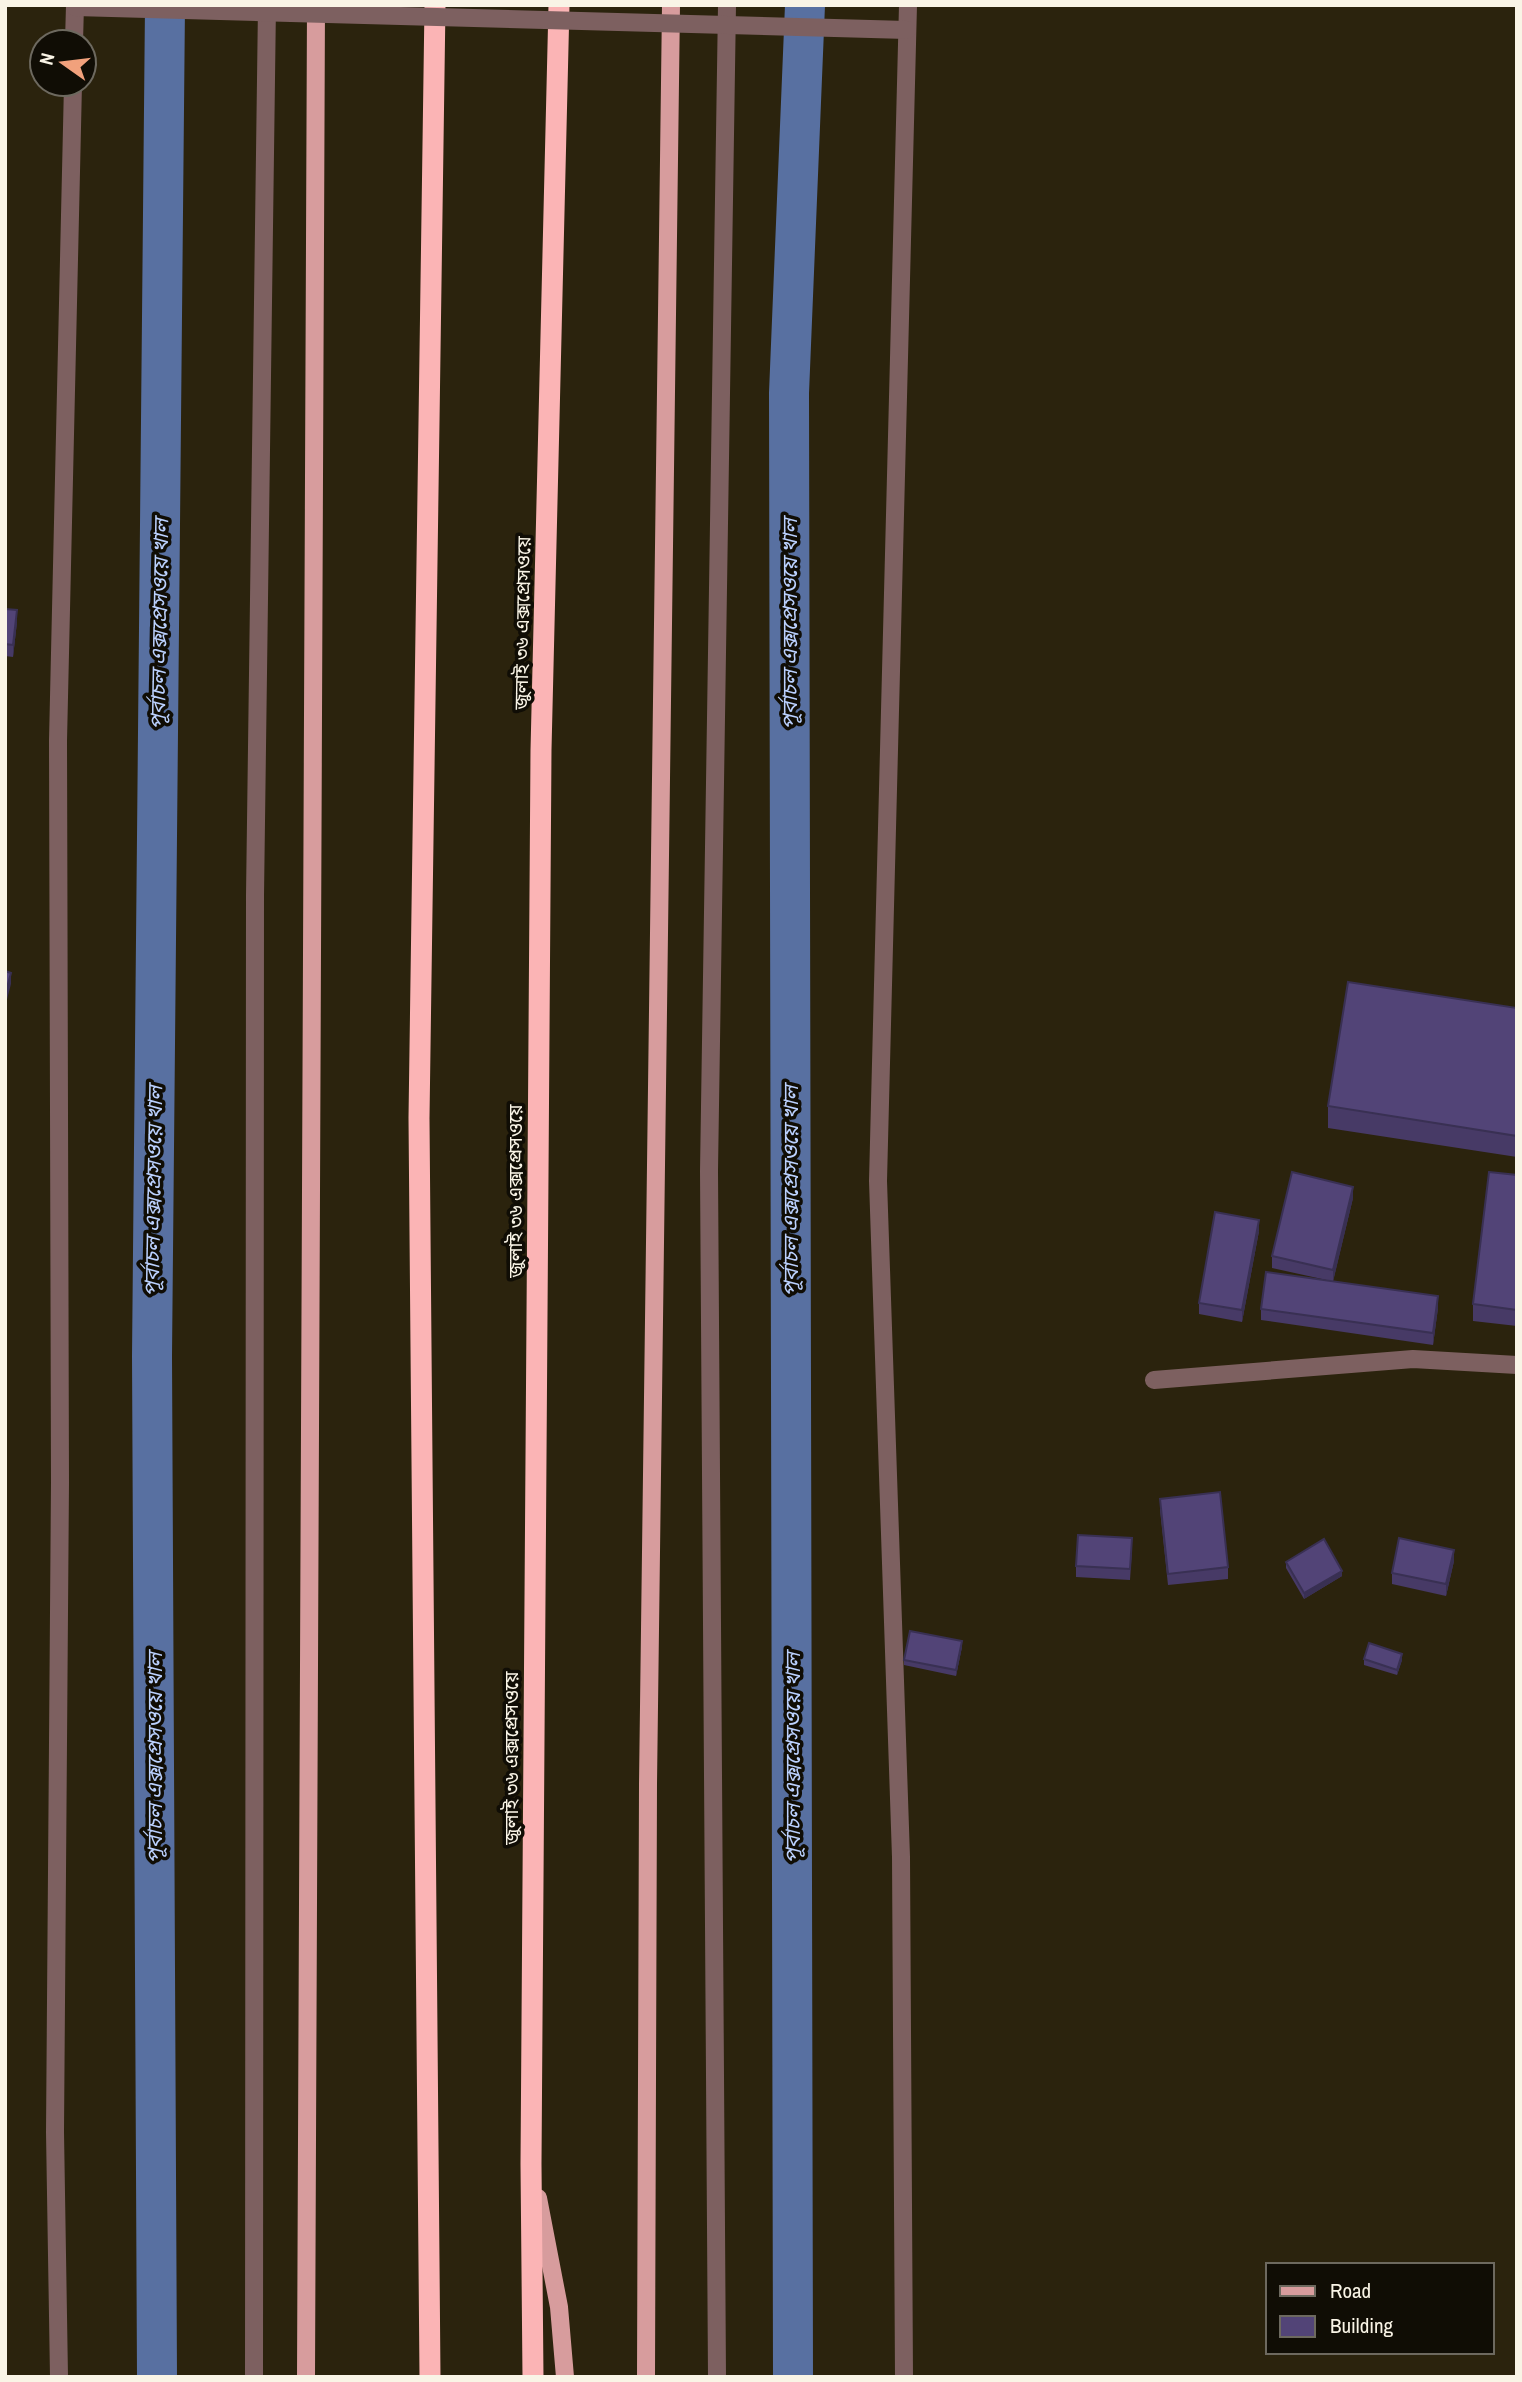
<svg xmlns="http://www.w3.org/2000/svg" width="1522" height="2382" font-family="'Archivo Narrow','Noto Sans Bengali',sans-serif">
<rect width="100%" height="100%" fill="#2b230d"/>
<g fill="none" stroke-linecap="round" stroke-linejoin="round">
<path stroke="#5870a1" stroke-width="40" d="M157,2377L152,1356L165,5
M793,2377L789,393L805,5"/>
<path stroke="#7d6060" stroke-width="18" d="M74,42L75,5
M1154,1380L1413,1359L1517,1365
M59,2377L55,2132L60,1482L58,741L73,84
M254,2377L255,896L267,5
M717,2377L709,1171L727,5
M904,2377L901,1857L878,1181L908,5"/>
<path stroke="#d79c9d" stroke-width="18" d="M538,2198L559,2307L565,2377
M306,2377L316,5
M646,2377L648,1784L671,5"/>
<path stroke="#fbb4b5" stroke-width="21" d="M430,2377L419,1118L435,5
M533,2377L531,2164L541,750L559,5"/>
<path stroke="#7d6060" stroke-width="18" d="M75,7L907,30"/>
</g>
<path fill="#473a66" d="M5,609L17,622L13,657L5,656Z
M1517,1008V1157L1328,1128V1106Z
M1517,1175V1326L1473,1321V1304Z
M1353,1198L1333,1281L1438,1308L1433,1345L1261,1320V1309L1331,1281L1272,1268V1256Z
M1259,1231L1242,1322L1199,1314V1303Z
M1160,1499L1228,1567V1579L1168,1585L1160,1510Z
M1132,1549L1130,1580L1076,1577V1566Z
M1454,1561L1446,1596L1392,1584V1573Z
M1286,1562L1342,1576L1304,1599L1286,1568Z
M962,1647L956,1676L904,1665V1660Z
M1364,1659L1402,1660L1397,1675L1364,1665Z"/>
<path fill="#393053" d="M17,610V622L13,657V645Z
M11,973V984L5,1007V995Z
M1353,1187V1198L1333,1282V1270Z
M1259,1220V1231L1242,1322V1310Z
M1438,1296V1308L1433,1345V1333Z
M1454,1550V1561L1446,1596V1584Z
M1342,1571V1576L1304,1599V1593Z
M962,1641V1647L956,1676V1670Z
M1402,1654V1660L1397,1675V1670Z"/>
<path fill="#524477" stroke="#393053" stroke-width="2" d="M5,609L17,610L13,645L5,644Z
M5,971L11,973L5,995Z
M1348,982L1517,1008V1136L1328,1106Z
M1292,1172L1353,1187L1333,1270L1272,1256Z
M1489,1172L1517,1175V1310L1473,1304Z
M1215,1212L1259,1220L1242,1310L1199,1303Z
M1266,1272L1438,1296L1433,1333L1261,1309Z
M1220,1492L1228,1567L1168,1574L1160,1499Z
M1078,1535L1132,1538L1130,1569L1076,1566Z
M1399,1538L1454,1550L1446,1584L1392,1573Z
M1324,1539L1342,1571L1304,1593L1286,1562Z
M910,1631L962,1641L956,1670L904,1660Z
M1369,1643L1402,1654L1397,1670L1364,1659Z"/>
<g text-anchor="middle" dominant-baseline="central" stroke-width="7" stroke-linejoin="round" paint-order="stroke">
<g font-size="19" fill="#f9f4e6" stroke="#100d05">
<text transform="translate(522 623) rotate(-89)">জুলাই ৩৬ এক্সপ্রেসওয়ে</text>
<text transform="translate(515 1191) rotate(-90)">জুলাই ৩৬ এক্সপ্রেসওয়ে</text>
<text transform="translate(511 1758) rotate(-90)">জুলাই ৩৬ এক্সপ্রেসওয়ে</text>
</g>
<g font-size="21" font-style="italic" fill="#bbd1fe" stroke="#100d05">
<text transform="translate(159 624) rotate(-89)">পূর্বাচল এক্সপ্রেসওয়ে খাল</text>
<text transform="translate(789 624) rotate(-90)">পূর্বাচল এক্সপ্রেসওয়ে খাল</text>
<text transform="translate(153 1191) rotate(-89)">পূর্বাচল এক্সপ্রেসওয়ে খাল</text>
<text transform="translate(790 1191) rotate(-90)">পূর্বাচল এক্সপ্রেসওয়ে খাল</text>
<text transform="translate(154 1758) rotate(-90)">পূর্বাচল এক্সপ্রেসওয়ে খাল</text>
<text transform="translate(792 1758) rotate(-90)">পূর্বাচল এক্সপ্রেসওয়ে খাল</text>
</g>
</g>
<rect width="1522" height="2382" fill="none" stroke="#f9f4e6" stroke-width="14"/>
<rect x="1266" y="2263" width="228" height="91" fill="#100d05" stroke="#6d695f" stroke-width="2"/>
<rect x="1280" y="2286" width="35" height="10" fill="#d79c9d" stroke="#6d695f" stroke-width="2"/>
<text x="1330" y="2298" font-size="21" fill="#f9f4e6">Road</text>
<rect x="1280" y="2316" width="35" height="21" fill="#524477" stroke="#6d695f" stroke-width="2"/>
<text x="1330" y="2333" font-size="21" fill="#f9f4e6">Building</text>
<g transform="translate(63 63) rotate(284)"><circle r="33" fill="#100d05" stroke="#6d695f" stroke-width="2"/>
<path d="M0-5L12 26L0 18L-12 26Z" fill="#f1a17c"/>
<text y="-10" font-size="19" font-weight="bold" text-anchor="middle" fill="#f9f4e6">N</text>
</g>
</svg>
